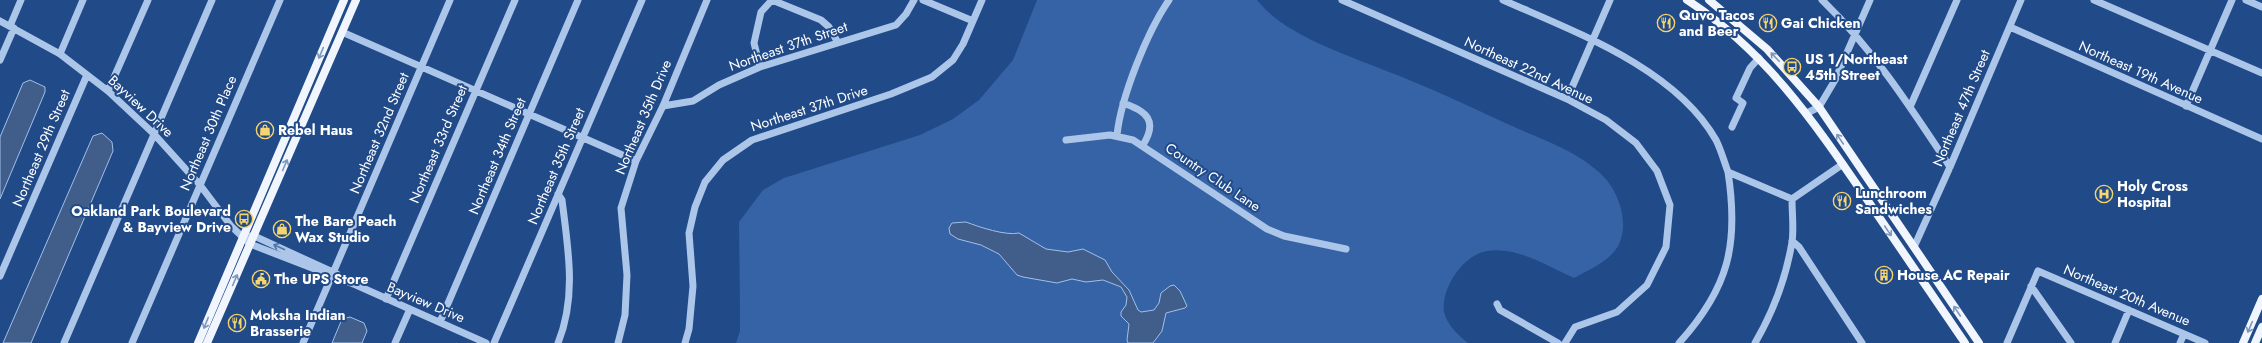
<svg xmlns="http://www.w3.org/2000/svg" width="2262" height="343" font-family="Jost,sans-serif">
<rect width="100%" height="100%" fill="#214a88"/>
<path fill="#3563a5" d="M1037,0H1257C1262,6 1268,12 1274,17C1306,43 1363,61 1402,77C1442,93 1481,112 1521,130C1549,142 1579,153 1602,175C1621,193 1633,233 1612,254C1601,265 1587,271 1574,278C1547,266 1517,246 1487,251C1463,255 1441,288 1444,312C1447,325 1459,336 1468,343H736L740,331V310L739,222L763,190L784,178L920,135L953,119L979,100L1013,60Z"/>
<path fill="#415e8b" stroke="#a0c0eb" d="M30,80L45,87V92L0,199V137L23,83Z
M102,133L112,142L113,151L31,343H3L93,136Z
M966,222C979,227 1006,236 1019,233L1046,249L1068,252L1083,249L1105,260L1112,272L1129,290L1138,310L1141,312L1154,310L1159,303L1161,293L1170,286L1174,285L1180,291L1187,306L1185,308L1166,313L1162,331L1153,343H1128L1127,340L1129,324L1121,316V312L1126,305L1127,297L1121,287L1116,285L1103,280L1086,282L1072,279L1057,283L1023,277L1017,275L999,254L981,245L958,239L950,234L949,228L952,223Z
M350,317L364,323L367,331L362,343H332L342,319Z"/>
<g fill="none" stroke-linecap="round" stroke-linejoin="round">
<path stroke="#acc6ea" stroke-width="7" d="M772,0L821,20L829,27L837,41
M923,0L973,21
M1342,0L1567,99L1606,120L1636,143L1657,171L1670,205L1666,247L1647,285L1617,312L1575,327L1565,343
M1503,0C1575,32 1675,68 1716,140C1721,150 1724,161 1728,172L1792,199
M1822,0C1873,49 1911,108 1950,167
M2094,0L2262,73
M2246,0L2262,7
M0,21L60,54L108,91L154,134L200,185L231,226L250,244L356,285L486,343
M10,26L21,0
M2010,27L2262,139
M342,32L636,161
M60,54L83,0
M0,60L14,28
M760,67L754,43L761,12L772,0
M108,91L148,0
M1567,99L1610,0
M1123,103C1147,111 1158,121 1143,145
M663,106L693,101L719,85L760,67L896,25L906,14L914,0
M2186,106L2232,0
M1910,107L1957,0
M1807,113L1819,107L1835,80L1870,0
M1732,127L1743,103L1736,98L1750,68L1759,58
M1117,135C1121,97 1147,32 1169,0
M1066,140L1110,135L1133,140L1267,229L1284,236L1346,249
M1792,199L1843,164
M249,236H254L337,274
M1792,241L1799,247L1862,343
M1914,247L1950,167L2021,0
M0,276L87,75
M2031,286L2071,343
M386,299L515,0
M1497,304L1500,310L1558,343
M440,322L578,0
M64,343L212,0
M132,343L280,0
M303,343L450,0
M395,343L410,309
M494,343L642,0
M558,343C577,296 568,249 562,200L558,194
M618,343L625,315L627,275L621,208L636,161L663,106L707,0
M685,343L689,329L693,286L689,233L695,207L705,182L723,160L752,140L891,94L932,77L953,60L963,44L982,0
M1679,343C1729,288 1739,244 1728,172
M1755,343C1773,312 1786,278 1792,242C1794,229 1792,213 1792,199
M2007,343L2038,271L2205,343
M2115,343L2129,310
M2180,343L2184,334"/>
<path stroke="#f0f5fe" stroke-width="8" d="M1687,0C1766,51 1814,122 1866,198C1899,247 1932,295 1965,343
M1709,0L1767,49L1819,107L1979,343
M198,343L344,0
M207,343L356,0
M2243,343L2262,299
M2255,343L2262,327"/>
</g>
<defs><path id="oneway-shaft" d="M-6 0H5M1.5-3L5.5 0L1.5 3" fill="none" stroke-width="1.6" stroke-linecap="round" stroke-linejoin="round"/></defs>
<g stroke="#7e97bd">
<use href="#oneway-shaft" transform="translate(321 53) rotate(113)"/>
<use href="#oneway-shaft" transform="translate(1775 57) rotate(-134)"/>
<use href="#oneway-shaft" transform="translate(1840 139) rotate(-124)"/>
<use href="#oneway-shaft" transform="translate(285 165) rotate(-67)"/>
<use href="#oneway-shaft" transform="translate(1888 231) rotate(56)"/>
<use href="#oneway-shaft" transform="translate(235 280) rotate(-67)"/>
<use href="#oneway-shaft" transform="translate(1957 311) rotate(-124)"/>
<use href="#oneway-shaft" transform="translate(206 323) rotate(112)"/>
<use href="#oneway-shaft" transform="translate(2250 327) rotate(113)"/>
</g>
<use stroke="#5275aa" href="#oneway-shaft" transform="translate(279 247) rotate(-156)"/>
<defs>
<symbol id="restaurant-ring" viewBox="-11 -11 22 22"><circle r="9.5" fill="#214a88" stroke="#f6d56e" stroke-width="1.5"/><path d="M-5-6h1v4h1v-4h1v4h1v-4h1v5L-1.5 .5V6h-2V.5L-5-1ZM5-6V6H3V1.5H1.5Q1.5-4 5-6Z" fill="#f6d56e"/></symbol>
<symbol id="bus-ring" viewBox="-11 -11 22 22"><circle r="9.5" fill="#214a88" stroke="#f6d56e" stroke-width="1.5"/><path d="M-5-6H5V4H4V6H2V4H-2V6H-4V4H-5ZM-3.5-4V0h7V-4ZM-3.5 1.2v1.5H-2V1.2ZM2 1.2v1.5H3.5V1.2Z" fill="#f6d56e"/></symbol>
<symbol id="shop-ring" viewBox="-11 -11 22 22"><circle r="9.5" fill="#214a88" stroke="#f6d56e" stroke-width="1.5"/><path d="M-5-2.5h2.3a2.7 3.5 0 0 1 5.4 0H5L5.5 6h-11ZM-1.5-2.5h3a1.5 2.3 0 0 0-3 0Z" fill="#f6d56e"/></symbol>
<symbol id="hospital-ring" viewBox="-11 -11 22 22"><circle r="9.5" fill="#214a88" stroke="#f6d56e" stroke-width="1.5"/><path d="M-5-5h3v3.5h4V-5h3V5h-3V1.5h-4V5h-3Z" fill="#f6d56e"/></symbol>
<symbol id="building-ring" viewBox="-11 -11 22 22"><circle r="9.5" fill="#214a88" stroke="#f6d56e" stroke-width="1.5"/><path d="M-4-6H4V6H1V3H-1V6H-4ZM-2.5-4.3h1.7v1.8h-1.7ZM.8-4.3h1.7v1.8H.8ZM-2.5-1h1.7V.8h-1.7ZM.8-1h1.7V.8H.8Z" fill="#f6d56e"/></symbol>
<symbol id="civic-ring" viewBox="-11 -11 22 22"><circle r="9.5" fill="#214a88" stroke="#f6d56e" stroke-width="1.5"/><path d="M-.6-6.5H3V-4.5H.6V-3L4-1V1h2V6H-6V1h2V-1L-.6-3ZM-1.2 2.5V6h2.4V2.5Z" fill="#f6d56e"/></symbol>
</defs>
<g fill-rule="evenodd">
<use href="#restaurant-ring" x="1656" y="13" width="20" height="20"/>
<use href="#restaurant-ring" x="1758" y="13" width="20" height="20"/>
<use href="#bus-ring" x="1782" y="57" width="20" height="20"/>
<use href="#shop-ring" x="255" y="120" width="20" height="20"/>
<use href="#hospital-ring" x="2094" y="184" width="20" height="20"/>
<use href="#restaurant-ring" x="1832" y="191" width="20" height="20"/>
<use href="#bus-ring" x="234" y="209" width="20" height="20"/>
<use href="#shop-ring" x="272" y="219" width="20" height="20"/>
<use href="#building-ring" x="1874" y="265" width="20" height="20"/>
<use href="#civic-ring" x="251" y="269" width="20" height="20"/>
<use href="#restaurant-ring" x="227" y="313" width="20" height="20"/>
</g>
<g text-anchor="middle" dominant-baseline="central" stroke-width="4" stroke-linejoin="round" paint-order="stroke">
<g font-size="14" font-weight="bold" fill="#fff" stroke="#214a88" text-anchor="start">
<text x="1679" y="15">Quvo Tacos<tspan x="1679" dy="16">and Beer</tspan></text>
<text x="1781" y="23">Gai Chicken</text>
<text x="1805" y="59">US 1/Northeast<tspan x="1805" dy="16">45th Street</tspan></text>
<text x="278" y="130">Rebel Haus</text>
<text x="2117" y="186">Holy Cross<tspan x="2117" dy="16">Hospital</tspan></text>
<text x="1855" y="193">Lunchroom<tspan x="1855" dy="16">Sandwiches</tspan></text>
<text x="231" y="211" text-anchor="end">Oakland Park Boulevard<tspan x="231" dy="16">&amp; Bayview Drive</tspan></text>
<text x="295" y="221">The Bare Peach<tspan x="295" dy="16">Wax Studio</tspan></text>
<text x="1897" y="275">House AC Repair</text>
<text x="274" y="279">The UPS Store</text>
<text x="250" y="315">Moksha Indian<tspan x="250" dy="16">Brasserie</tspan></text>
</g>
<g font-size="14" fill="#fff" stroke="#214a88">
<text transform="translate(788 46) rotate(-19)">Northeast 37th Street</text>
<text transform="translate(1529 70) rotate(25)">Northeast 22nd Avenue</text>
<text transform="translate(2141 72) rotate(24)">Northeast 19th Avenue</text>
<text transform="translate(141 106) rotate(43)">Bayview Drive</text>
<text transform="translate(809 108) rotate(-18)">Northeast 37th Drive</text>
<text transform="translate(1961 108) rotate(-67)">Northeast 47th Street</text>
<text transform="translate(643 117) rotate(-67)">Northeast 35th Drive</text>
<text transform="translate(208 133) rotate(-67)">Northeast 30th Place</text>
<text transform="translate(379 133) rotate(-67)">Northeast 32nd Street</text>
<text transform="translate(438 144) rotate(-67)">Northeast 33rd Street</text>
<text transform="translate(41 148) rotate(-67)">Northeast 29th Street</text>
<text transform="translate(497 156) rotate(-67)">Northeast 34th Street</text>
<text transform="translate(556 166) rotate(-67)">Northeast 35th Street</text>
<text transform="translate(1213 177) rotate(34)">Country Club Lane</text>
<text transform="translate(2127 295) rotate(23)">Northeast 20th Avenue</text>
<text transform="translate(426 302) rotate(23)">Bayview Drive</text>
</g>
</g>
</svg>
